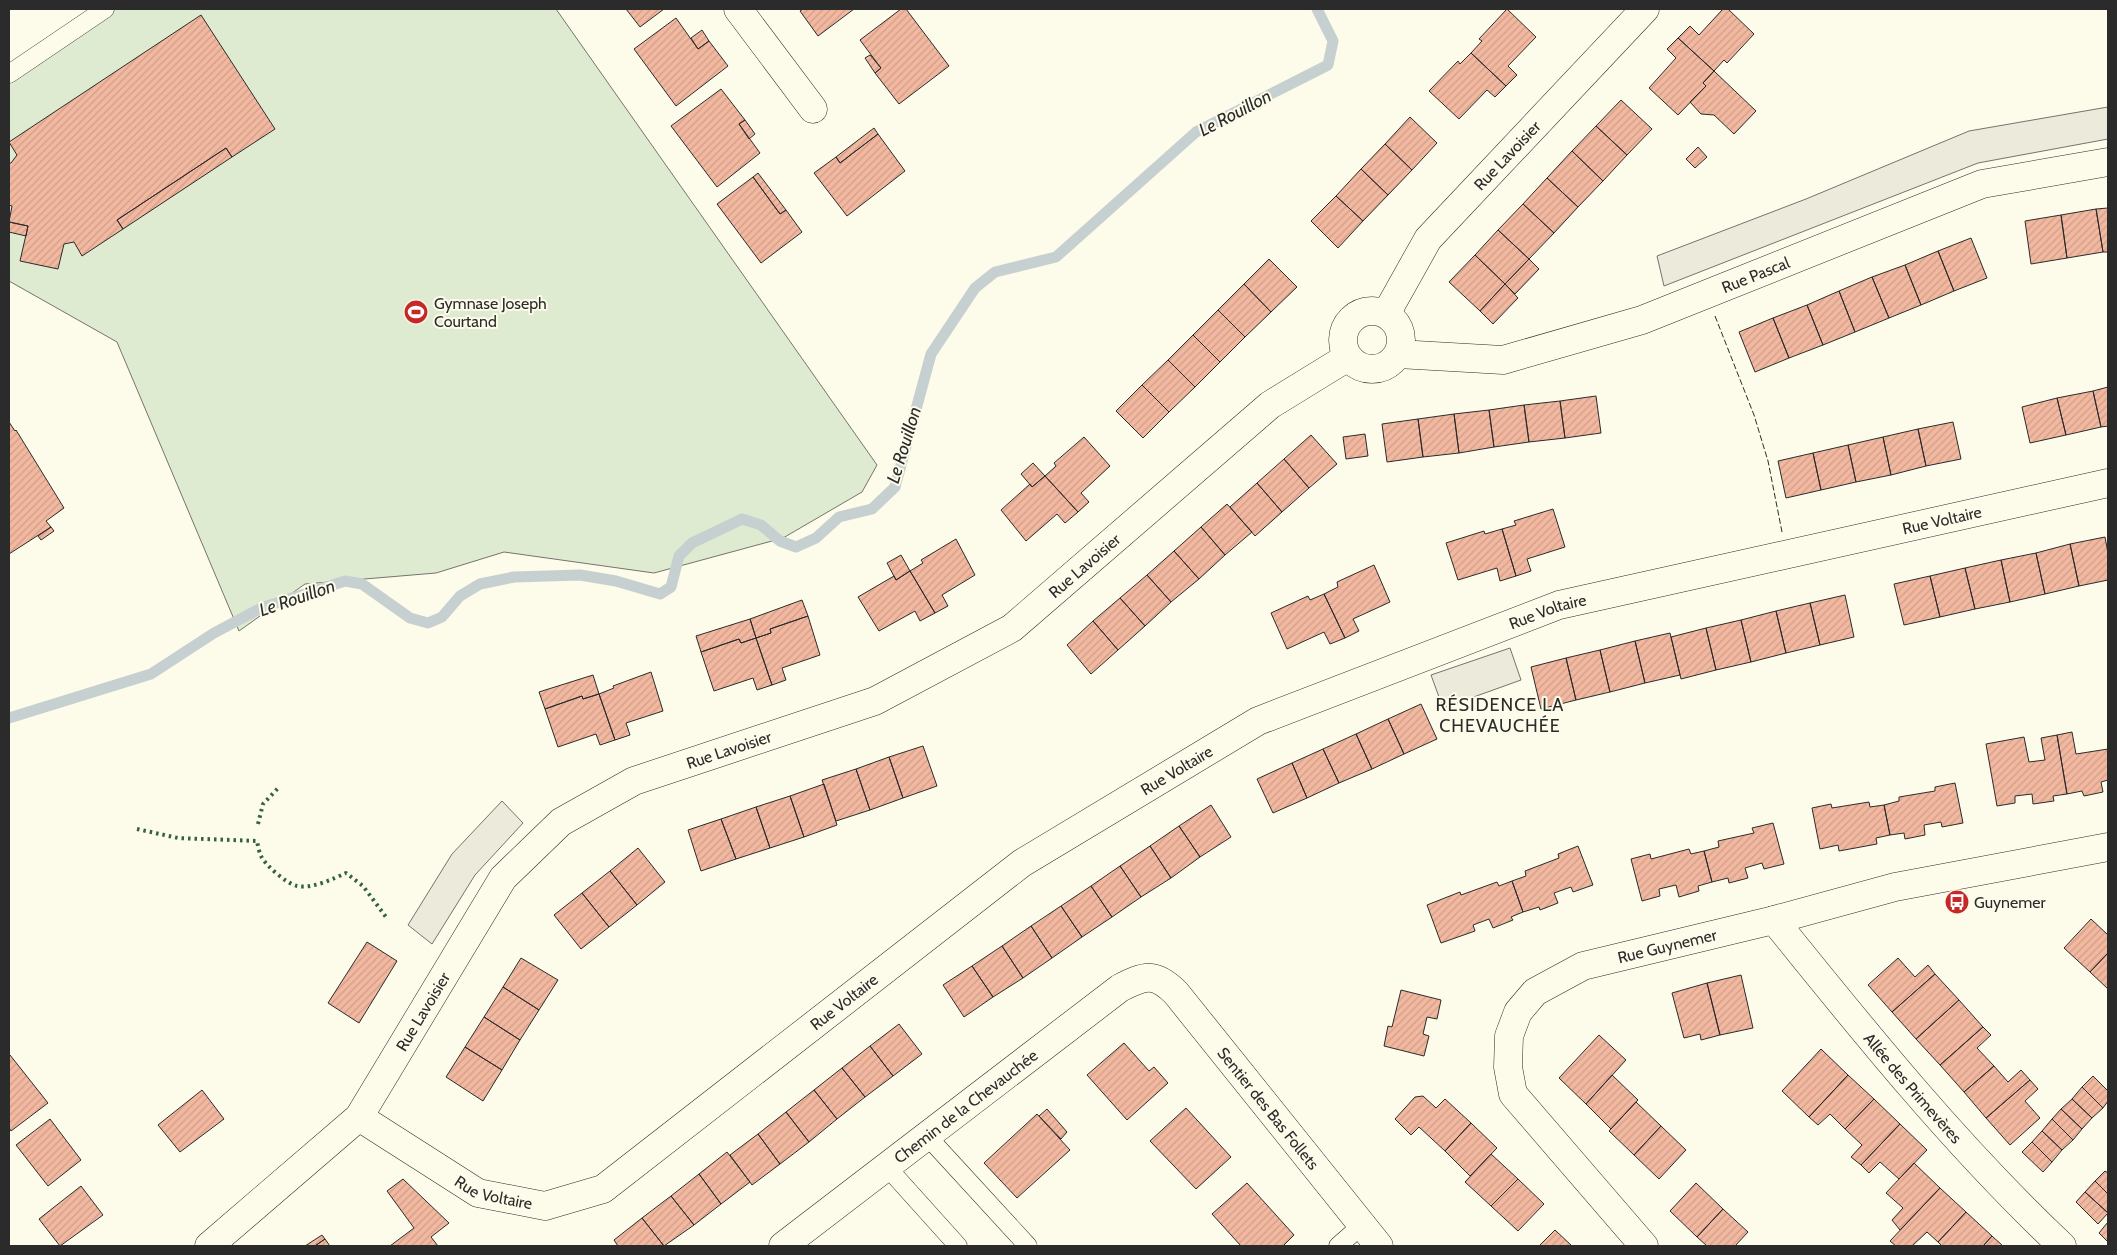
<svg xmlns="http://www.w3.org/2000/svg" width="2117" height="1255" font-family="Cabin,sans-serif">
<defs>
<pattern id="building-hatch" width="6" height="6" patternUnits="userSpaceOnUse" patternTransform="scale(1.25)"><rect width="6" height="6" fill="#f2b8a0"/><path d="M-1 1l2-2M0 6l6-6M5 7l2-2" fill="none" stroke="#d09e8a"/></pattern>
</defs>
<rect width="100%" height="100%" fill="#fdfbea"/>
<path fill="#deebd1" stroke="#74746e" d="M105,9H556L877,465L862,492L783,538L654,573L504,552L436,573L305,584L239,631L117,342L9,281V74Z"/>
<path fill="#eceadb" stroke="#74746e" d="M2108,107V139L1978,163L1664,286L1657,256L1806,199L1969,131Z
M1510,648L1521,680L1443,708L1431,675Z
M502,801L523,823L475,875L432,944L408,925L452,854Z"/>
<g fill="none" stroke-linecap="round" stroke-linejoin="round">
<path stroke="#c7d0d0" stroke-width="11" d="M9,718L151,674L214,633L261,608L345,581L362,584L410,618L428,623L442,617L460,596L480,584L514,577L580,575L616,581L660,594L671,587L679,556L692,543L742,519L761,525L780,541L796,547L816,538L839,517L872,509L895,487L931,354L975,288L995,272L1056,257L1196,132L1328,65L1333,41L1317,9"/>
</g>
<path fill="url(#building-hatch)" stroke="#2b2b2b" d="M626,9H664L640,27Z
M803,9H854L818,36L800,11Z
M901,9H906L949,66L899,104L875,73L881,68L860,40Z
M1507,9L1536,37L1508,66L1517,75L1506,86L1471,53L1482,41L1479,39Z
M1723,9H1728L1754,34L1727,63L1724,60L1714,71L1678,38L1690,26L1699,35Z
M201,15L275,129L232,157L226,148L117,220L123,229L82,256L74,242L64,244L58,269L20,261L28,226L9,222L12,206L9,205V163H11L17,155L9,142Z
M676,18L698,49L709,41L728,66L676,106L634,49Z
M702,30L709,41L698,49L691,38Z
M1678,38L1714,71L1703,83L1706,86L1678,115L1649,88L1676,58L1667,49Z
M1471,53L1506,86L1495,97L1487,90L1459,119L1429,91L1458,61L1460,64Z
M870,55L881,68L875,73L865,58Z
M1714,71L1756,111L1734,134L1714,115L1701,114L1690,102L1706,86L1703,83Z
M721,89L745,120L739,124L760,153L717,187L671,126Z
M1621,100L1652,129L1627,155L1596,126Z
M1410,117L1437,143L1412,170L1385,144Z
M745,120L755,134L749,139L739,124Z
M1596,126L1627,155L1603,181L1572,151Z
M874,128L878,134L840,163L836,157Z
M878,134L905,171L847,216L814,173L836,157L840,163Z
M1385,144L1412,170L1388,195L1361,169Z
M1698,147L1707,157L1695,168L1686,159Z
M226,148L232,157L123,229L117,220Z
M1572,151L1603,181L1578,207L1547,178Z
M1361,169L1388,195L1363,221L1336,196Z
M758,173L786,210L780,214L753,177Z
M753,177L780,214L786,210L802,232L761,263L717,204Z
M1547,178L1578,207L1554,233L1523,204Z
M1336,196L1363,221L1338,248L1311,221Z
M1523,204L1554,233L1529,259L1498,230Z
M2108,208V252H2103L2096,209Z
M2096,209L2103,252L2067,258L2061,215Z
M2061,215L2067,258L2031,264L2025,221Z
M9,222L28,226L26,236L9,232Z
M1498,230L1529,259L1505,284L1475,255Z
M1971,238L1987,278L1954,291L1938,251Z
M1938,251L1954,291L1921,305L1905,265Z
M1475,255L1505,284L1480,311L1449,282Z
M1269,259L1297,287L1271,312L1244,284Z
M1529,259L1539,269L1515,294L1505,284Z
M1905,265L1921,305L1889,318L1872,277Z
M1872,277L1889,318L1855,332L1839,291Z
M1244,284L1271,312L1245,337L1218,310Z
M1505,284L1518,298L1493,324L1480,311Z
M1839,291L1855,332L1823,345L1807,305Z
M1807,305L1823,345L1789,358L1773,318Z
M1218,310L1245,337L1220,362L1193,335Z
M1773,318L1789,358L1755,372L1739,332Z
M1193,335L1220,362L1195,387L1168,360Z
M1168,360L1195,387L1169,412L1142,385Z
M1142,385L1169,412L1143,438L1116,411Z
M2108,387V426L2101,427L2093,391Z
M2093,391L2101,427L2066,435L2057,398Z
M1596,396L1601,433L1565,438L1560,401Z
M2057,398L2066,435L2030,443L2022,407Z
M1560,401L1565,438L1529,442L1524,405Z
M1524,405L1529,442L1494,447L1489,410Z
M1489,410L1494,447L1459,453L1454,414Z
M1454,414L1459,453L1423,457L1418,419Z
M1418,419L1423,457L1387,462L1382,424Z
M9,422L15,431L16,430L64,508L46,521L51,527L9,554Z
M1953,422L1961,459L1926,466L1918,429Z
M1918,429L1926,466L1891,475L1883,437Z
M1365,434L1368,456L1346,459L1343,437Z
M1311,435L1337,464L1309,488L1284,459Z
M1084,437L1110,466L1081,493L1089,502L1078,512L1045,476L1056,466L1054,463Z
M1883,437L1891,475L1856,482L1848,445Z
M1848,445L1856,482L1821,490L1813,453Z
M1813,453L1821,490L1786,498L1778,461Z
M1284,459L1309,488L1282,512L1257,483Z
M1033,463L1045,476L1032,487L1021,474Z
M1045,476L1078,512L1065,523L1057,514L1026,541L1001,510L1030,484L1032,487Z
M1257,483L1282,512L1255,536L1230,507Z
M1227,504L1252,532L1225,555L1201,527Z
M1553,509L1565,547L1527,559L1531,571L1516,576L1502,529L1516,525L1514,521Z
M51,527L54,531L41,540L38,536Z
M1201,527L1225,555L1199,579L1174,551Z
M1502,529L1516,576L1500,581L1497,568L1458,580L1446,543L1484,531L1485,534Z
M2105,537L2108,553V580L2079,586L2070,544Z
M956,539L975,575L942,595L948,606L935,613L910,571L923,563L921,560Z
M2070,544L2079,586L2045,594L2036,553Z
M1174,551L1199,579L1171,602L1147,575Z
M2036,553L2045,594L2010,602L2001,560Z
M901,555L910,571L896,580L887,563Z
M2001,560L2010,602L1975,609L1965,568Z
M1374,565L1390,602L1353,619L1359,631L1345,638L1324,594L1338,587L1337,582Z
M1965,568L1975,609L1940,617L1930,576Z
M910,571L935,613L920,621L915,611L879,631L858,597L894,576L896,580Z
M1147,575L1171,602L1145,626L1120,598Z
M1930,576L1940,617L1904,625L1894,584Z
M1324,594L1345,638L1330,644L1324,632L1287,649L1271,613L1308,596L1310,600Z
M1845,595L1854,637L1820,645L1810,603Z
M1120,598L1145,626L1118,650L1093,621Z
M802,600L808,616L770,629L771,633L756,638L750,619Z
M1810,603L1820,645L1786,653L1776,611Z
M1776,611L1786,653L1751,662L1741,620Z
M808,616L820,655L782,668L786,680L772,685L756,638L771,633L770,629Z
M750,619L756,638L741,643L739,639L701,652L696,636Z
M1741,620L1751,662L1716,670L1706,628Z
M1093,621L1118,650L1091,674L1067,645Z
M1706,628L1716,670L1681,679L1671,637Z
M1670,633L1680,675L1645,683L1635,641Z
M756,638L772,685L757,690L753,678L714,691L701,652L739,639L741,643Z
M1635,641L1645,683L1610,692L1600,650Z
M1600,650L1610,692L1576,700L1566,658Z
M1566,658L1576,700L1541,709L1531,667Z
M651,672L663,711L626,723L630,735L615,740L599,694L614,688L613,686Z
M593,675L599,694L583,699L582,696L545,709L539,692Z
M599,694L615,740L600,745L596,734L558,747L545,709L582,696L583,699Z
M1421,704L1437,739L1404,754L1388,719Z
M1388,719L1404,754L1372,769L1356,734Z
M2072,732L2076,754L2108,749V780L2101,782L2103,792L2084,796L2082,791L2067,794L2057,735Z
M1356,734L1372,769L1339,783L1323,749Z
M2057,735L2067,794L2053,796L2054,801L2033,804L2032,794L2015,796V803L1997,806L1986,744L2024,737L2029,762L2045,760L2041,738Z
M923,746L937,786L903,798L889,757Z
M1323,749L1339,783L1307,798L1292,763Z
M889,757L903,798L870,810L856,769Z
M1292,763L1307,798L1273,813L1257,779Z
M856,769L870,810L836,821L822,780Z
M1955,783L1963,823L1942,827L1941,822L1924,825L1925,835L1905,839L1904,833L1890,835L1884,805L1899,801V797L1935,791V787Z
M824,784L837,825L804,837L790,796Z
M790,796L804,837L770,848L756,807Z
M1869,802L1870,807L1884,805L1890,835L1876,838L1877,844L1839,851L1838,845L1820,849L1812,808L1831,804L1832,808Z
M1211,805L1231,837L1200,857L1179,826Z
M756,807L770,848L736,859L721,819Z
M721,819L736,859L701,871L688,830Z
M1773,823L1784,864L1764,869L1762,863L1745,868L1748,878L1729,883L1728,878L1712,882L1704,851L1719,847L1718,841L1754,833L1752,828Z
M1179,826L1200,857L1171,878L1150,846Z
M1150,846L1171,878L1141,897L1120,866Z
M1578,846L1593,885L1573,892L1571,887L1554,893L1558,903L1540,910L1539,907L1523,912L1512,881L1526,876L1525,871L1559,858L1558,854Z
M638,848L665,882L637,905L610,871Z
M1689,849L1691,854L1704,851L1712,882L1698,886L1699,891L1679,897L1676,885L1659,889L1660,896L1642,901L1631,859L1650,854L1651,859Z
M1120,866L1141,897L1112,917L1091,886Z
M610,871L637,905L609,927L582,893Z
M1512,881L1523,912L1511,917L1513,920L1493,928L1489,919L1473,925L1475,931L1441,943L1427,905L1460,892L1461,895L1497,882L1499,886Z
M1091,886L1112,917L1082,937L1061,906Z
M582,893L609,927L581,949L554,915Z
M1061,906L1082,937L1052,958L1031,926Z
M2091,919L2108,935V953L2090,972L2064,948Z
M1031,926L1052,958L1023,978L1002,946Z
M367,942L397,961L359,1023L328,1003Z
M1002,946L1023,978L993,997L972,966Z
M2108,953V989L2090,972Z
M521,958L558,980L539,1010L503,987Z
M1898,958L1915,977L1928,965L1935,974L1892,1012L1868,985Z
M972,966L993,997L964,1017L943,985Z
M1935,974L1959,1000L1916,1039L1892,1012Z
M1741,975L1753,1028L1720,1035L1707,983Z
M1707,983L1720,1035L1701,1040L1700,1034L1684,1038L1672,993Z
M503,987L539,1010L520,1040L484,1017Z
M1401,990L1441,1000L1437,1019L1427,1017L1423,1034L1429,1036L1424,1056L1384,1046L1388,1026L1392,1027Z
M1959,1000L1983,1027L1940,1065L1916,1039Z
M484,1017L520,1040L502,1070L465,1047Z
M899,1024L922,1054L893,1076L870,1046Z
M1983,1027L1991,1035L1977,1048L1994,1066L1964,1092L1940,1065Z
M1599,1035L1626,1060L1586,1104L1559,1078Z
M1124,1043L1149,1071L1154,1067L1168,1083L1127,1120L1087,1075Z
M870,1046L893,1076L865,1097L842,1068Z
M465,1047L502,1070L483,1101L446,1077Z
M1821,1049L1848,1075L1809,1117L1782,1091Z
M10,1055L48,1103L11,1131L9,1128V1056Z
M1994,1066L2008,1082L2021,1070L2030,1080L1986,1118L1964,1092Z
M842,1068L865,1097L837,1119L814,1090Z
M1612,1075L1638,1100L1611,1129L1586,1104Z
M1848,1075L1874,1099L1845,1129L1830,1114L1818,1125L1809,1117Z
M2093,1076L2108,1091V1101L2103,1108L2082,1087Z
M2030,1080L2038,1089L2025,1101L2040,1118L2010,1145L1986,1118Z
M2082,1087L2103,1108L2092,1118L2072,1099Z
M202,1090L224,1119L180,1152L158,1125Z
M814,1090L837,1119L809,1142L786,1112Z
M1423,1096L1436,1108L1445,1099L1471,1123L1445,1151L1419,1127L1411,1135L1395,1119L1415,1097Z
M1874,1099L1900,1124L1861,1165L1851,1157L1862,1145L1845,1129Z
M2072,1099L2092,1118L2082,1129L2061,1109Z
M1636,1102L1661,1126L1634,1155L1609,1131Z
M1186,1108L1231,1157L1196,1189L1150,1141Z
M1047,1109L1067,1132L1061,1139L1039,1116Z
M2061,1109L2082,1129L2073,1140L2052,1119Z
M786,1112L809,1142L780,1164L758,1134Z
M1037,1114L1070,1150L1017,1198L984,1163Z
M50,1119L81,1160L48,1186L16,1145Z
M2052,1119L2073,1140L2062,1150L2042,1131Z
M1471,1123L1497,1148L1470,1176L1445,1151Z
M1900,1124L1927,1150L1899,1179L1880,1162L1869,1173L1861,1165Z
M1661,1126L1686,1150L1659,1179L1634,1155Z
M2042,1131L2062,1150L2052,1162L2032,1142Z
M758,1134L780,1164L752,1185L730,1155Z
M2032,1142L2052,1162L2043,1172L2022,1152Z
M727,1152L750,1182L721,1204L699,1174Z
M1491,1154L1518,1179L1491,1206L1465,1182Z
M1914,1163L1940,1188L1900,1230L1892,1220L1903,1208L1886,1193Z
M2105,1171L2108,1173V1194L2095,1181Z
M699,1174L721,1204L694,1225L671,1196Z
M403,1179L449,1223L431,1237L438,1246H390L414,1228L387,1191Z
M1518,1179L1544,1204L1518,1231L1491,1206Z
M2095,1181L2108,1194V1213L2085,1192Z
M1247,1183L1294,1235L1283,1246H1241L1212,1214Z
M1696,1183L1723,1209L1697,1237L1670,1211Z
M81,1186L103,1215L60,1246L39,1219Z
M1940,1188L1966,1212L1938,1242L1927,1232L1912,1246H1896L1890,1241Z
M2085,1192L2108,1213L2098,1224L2076,1202Z
M671,1196L694,1225L664,1246L642,1218Z
M1723,1209L1748,1232L1735,1246H1707L1697,1237Z
M1966,1212L1992,1236L1983,1246H1942L1938,1242Z
M642,1218L664,1246H618L614,1240Z
M2108,1222V1242L2099,1233Z
M1555,1230L1572,1246H1539Z
M322,1235L325,1239L315,1246H305Z
M1992,1236L2003,1246H1983Z
M325,1239L330,1246H315Z"/>
<g fill="none" stroke-linecap="round" stroke-linejoin="round">
<defs>
<path id="lane" d="M9,74L105,9
M927,1136L1028,1246
M887,1167L958,1246
M1338,1246L1362,1225"/>
<g id="street">
<path d="M738,9L813,109"/>
<circle cx="1372" cy="340" r="29"/>
<path id="s1" d="M1386,314L1428,239L1645,9"/>
<path id="s2" d="M1398,354L1503,360L1642,320L1982,184L2108,162"/>
<path id="s3" d="M1774,920C1865,1033 1956,1146 2062,1246"/>
<path id="s4" d="M359,1117L478,1193L545,1206L603,1189L1022,863L1258,721L1559,605L2108,483"/>
<path id="s5" d="M209,1246L359,1117L503,878L561,822L634,781L875,701L1012,628L1270,405L1348,357"/>
<path id="s6" d="M783,1246L1120,988C1145,975 1155,972 1176,993L1379,1246"/>
<path id="s7" d="M1644,1246L1513,1094L1508,1067L1509,1036L1518,1012L1535,992L1583,966L1774,920L1895,887L2108,847"/>
</g>
</defs>
<use href="#lane" stroke="#2b2b2b" stroke-width="19"/>
<use href="#street" stroke="#2b2b2b" stroke-width="29"/>
<use href="#lane" stroke="#fdfbea" stroke-width="18"/>
<use href="#street" stroke="#fdfbea" stroke-width="28"/>
<path stroke="#34623c" stroke-width="4" stroke-dasharray="2.5 4" stroke-linecap="butt" d="M258,824L263,804L280,786
M137,829L178,838L257,841C258,846 259,852 261,856C265,865 287,884 297,886C312,889 333,879 346,873L363,886L386,917"/>
<path stroke="#2b2b2b" stroke-width="1" stroke-dasharray="6 2.5" stroke-linecap="butt" d="M1715,316L1754,415L1768,461L1782,532"/>
</g>
<defs>
<symbol id="stadium-disc" viewBox="-11 -11 22 22"><circle r="9.5" fill="#c62828" stroke="#fdfbea"/><path d="M0-5a6.5 5 0 1 0 0 10a6.5 5 0 1 0 0-10ZM-3.5-1.8h7v3.6h-7Z" fill="#fff"/></symbol>
<symbol id="bus-disc" viewBox="-11 -11 22 22"><circle r="9.5" fill="#c62828" stroke="#fdfbea"/><path d="M-5-6H5V4H4V6H2V4H-2V6H-4V4H-5ZM-3.5-4V0h7V-4ZM-3.5 1.2v1.5H-2V1.2ZM2 1.2v1.5H3.5V1.2Z" fill="#fff"/></symbol>
</defs>
<g fill-rule="evenodd">
<use href="#stadium-disc" x="402" y="298" width="28" height="28"/>
<use href="#bus-disc" x="1943" y="888" width="28" height="28"/>
</g>
<g text-anchor="middle" dominant-baseline="central" stroke-width="4" stroke-linejoin="round" paint-order="stroke">
<g font-size="16" fill="#2b2b2b" stroke="#fdfbea">
<text stroke="none"><textPath href="#s1" startOffset="201">Rue Lavoisier</textPath></text>
<text stroke="none"><textPath href="#s2" startOffset="372">Rue Pascal</textPath></text>
<text stroke="none"><textPath href="#s4" startOffset="1791">Rue Voltaire</textPath></text>
<text stroke="none"><textPath href="#s5" startOffset="1146">Rue Lavoisier</textPath></text>
<text stroke="none"><textPath href="#s4" startOffset="1386">Rue Voltaire</textPath></text>
<text stroke="none"><textPath href="#s5" startOffset="741">Rue Lavoisier</textPath></text>
<text stroke="none"><textPath href="#s4" startOffset="981">Rue Voltaire</textPath></text>
<text stroke="none"><textPath href="#s7" startOffset="452">Rue Guynemer</textPath></text>
<text stroke="none"><textPath href="#s4" startOffset="575">Rue Voltaire</textPath></text>
<text stroke="none"><textPath href="#s5" startOffset="321">Rue Lavoisier</textPath></text>
<text stroke="none"><textPath href="#s3" startOffset="218">Allée des Primevères</textPath></text>
<text stroke="none"><textPath href="#s6" startOffset="230">Chemin de la Chevauchée</textPath></text>
<text stroke="none"><textPath href="#s6" startOffset="635">Sentier des Bas Follets</textPath></text>
<text stroke="none"><textPath href="#s4" startOffset="156">Rue Voltaire</textPath></text>
</g>
<g font-size="16" fill="#2b2b2b" stroke="#fdfbea" text-anchor="start">
<text x="434" y="303">Gymnase Joseph<tspan x="434" dy="18">Courtand</tspan></text>
<text x="1974" y="902">Guynemer</text>
</g>
<g font-size="18" font-style="italic" fill="#2b2b2b" stroke="#fdfbea">
<text transform="translate(1235 113) rotate(-28)">Le Rouillon</text>
<text transform="translate(904 445) rotate(-73)">Le Rouillon</text>
<text transform="translate(297 598) rotate(-19)">Le Rouillon</text>
</g>
<g font-size="18" letter-spacing="1" fill="#2b2b2b" stroke="#fdfbea">
<text x="1500" y="705">RÉSIDENCE LA<tspan x="1500" dy="21">CHEVAUCHÉE</tspan></text>
</g>
</g>
<rect width="2117" height="1255" fill="none" stroke="#2b2b2b" stroke-width="20"/>
</svg>
